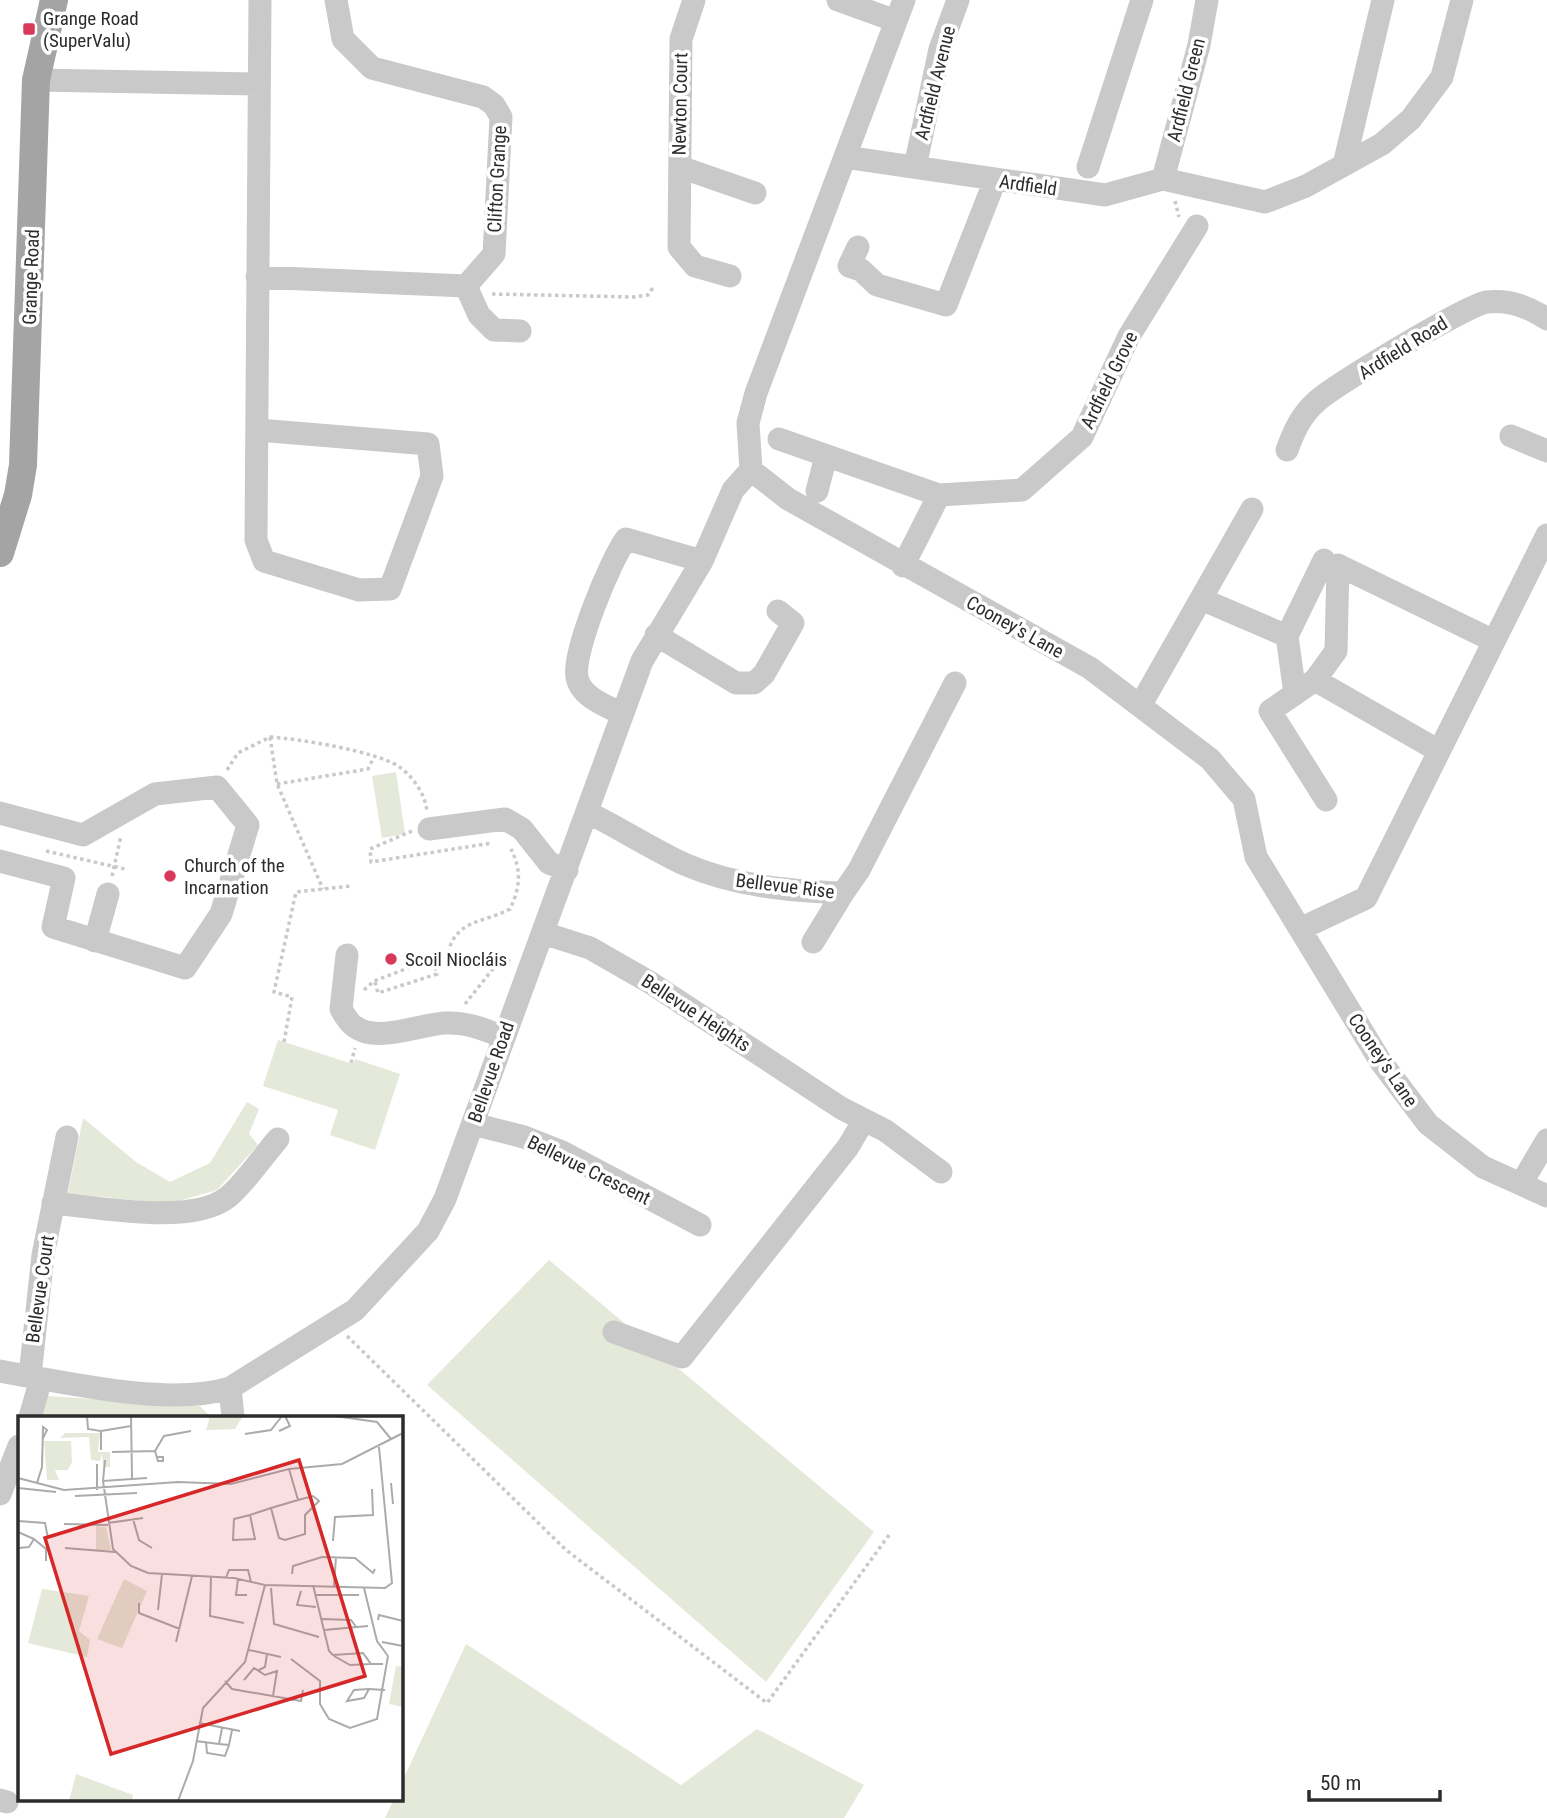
<svg xmlns="http://www.w3.org/2000/svg" width="1547" height="1818" font-family="'Roboto Condensed',sans-serif">
<rect width="100%" height="100%" fill="#fff"/>
<path fill="#e4e9da" d="M396,772L405,834L382,838L372,776Z
M278,1040L353,1064L355,1059L400,1074L375,1150L330,1135L338,1110L263,1086Z
M247,1102L259,1109L249,1134L258,1145L217,1190L168,1204L68,1193L83,1118L136,1162L170,1182L210,1163Z
M549,1260L874,1532L766,1682L427,1385Z
M47,1396L200,1406L211,1417H40Z
M466,1644L681,1785L757,1729L864,1785L844,1818H385L394,1799H401V1784Z"/>
<g fill="none" stroke-linecap="round" stroke-linejoin="round">
<path stroke="#c9c9c9" stroke-width="3.5" stroke-dasharray="3.5 3.5" stroke-linecap="butt" d="M1175,201L1179,217
M492,294L634,297L648,295L654,286
M270,737C300,739 374,751 398,766C413,776 425,794 427,811
M227,770L238,753L270,737L277,784L323,889
M277,784L368,769L374,757
M412,831L370,849L371,862L492,843
M46,851L125,869
M112,876L121,836
M448,953C456,919 484,923 510,909C520,888 522,871 511,849
M375,982L378,993L437,974L432,959
M364,990L374,981L448,953L500,960
M465,1004L500,960L511,961
M284,1042L292,997L274,992L296,892L351,886
M351,1063L355,1048
M347,1336L566,1550L767,1703L889,1535"/>
<path stroke="#c9c9c9" stroke-width="23" d="M694,0L681,39L679,247L695,266L730,276
M838,0L896,21
M904,0L756,393L748,423L751,470L788,499L1090,668L1210,759L1244,799L1256,857L1381,1062L1428,1124L1483,1167L1547,1196
M36,80L258,84
M845,157L1105,195L1163,179L1265,202L1306,186L1344,165L1383,0
M1344,165L1382,144L1411,119L1442,77L1462,0
M680,167L755,193
M915,167L940,49L958,0
M1088,167L1142,0
M1163,179L1199,45L1207,0
M858,247L849,266L861,270L877,285L946,305L995,180
M257,277L466,286L494,254L501,117L494,105L483,97L372,68L343,39L336,0
M466,286L479,315L494,330L520,331
M258,430L428,444L432,476L390,589L359,590L264,561L256,540L260,0
M1511,436L1547,451
M779,439L939,495L1022,490L1082,437L1129,336L1197,226
M1287,450C1294,431 1301,415 1317,401C1335,385 1468,304 1487,302C1510,299 1529,307 1547,319
M817,491L826,456
M903,566L939,495
M1201,599L1287,636L1295,694
M656,635L736,683H754L764,674L793,623L778,611
M1287,636L1324,560
M1315,680L1439,751
M1140,706L1252,509
M622,714C607,706 580,697 577,677C572,653 611,559 626,539L702,561
M1326,800L1270,711L1315,680L1336,651L1338,565L1494,641
M0,813L83,835L155,794L217,787L248,825L221,914L185,968L53,927L64,878L0,861
M589,813C621,829 652,849 684,864C735,886 789,891 843,893L859,870L955,683
M429,829L505,819L522,829L549,863L567,870
M1300,929L1366,898L1547,535
M543,933L590,948L651,983L841,1108L886,1131L941,1172
M95,941L108,894
M813,942L843,893
M347,955L341,1009C344,1014 349,1023 354,1026C376,1044 421,1024 445,1023C466,1022 484,1029 503,1037
M473,1124L524,1137L562,1152L700,1225
M1521,1184L1547,1140
M53,1203C97,1207 192,1226 228,1197C247,1181 262,1157 278,1139
M614,1332L682,1357L848,1147L864,1120
M0,1371C63,1382 169,1407 230,1388L355,1310L428,1231L445,1199L642,661L702,561L733,490L751,470
M30,1376L43,1255L67,1137
M230,1388L233,1417
M30,1417L41,1379
M0,1494L19,1446
M0,1800L7,1802"/>
<path stroke="#a4a4a4" stroke-width="28" d="M0,553L18,495L23,465L36,80L54,0"/>
</g>
<g fill="#d83959" stroke="#fff" stroke-width="2.5">
<rect x="22" y="22" width="14" height="14" rx="3.5"/>
<circle cx="170" cy="876" r="7"/>
<circle cx="391" cy="959" r="7"/>
</g>
<g text-anchor="middle" dominant-baseline="central" stroke-width="7" stroke-linejoin="round" paint-order="stroke">
<g font-size="19" fill="#2c2c2c" stroke="#fff" text-anchor="start">
<text x="43" y="18">Grange Road<tspan x="43" dy="22">(SuperValu)</tspan></text>
<text x="184" y="865">Church of the<tspan x="184" dy="22">Incarnation</tspan></text>
<text x="405" y="959">Scoil Niocláis</text>
</g>
<g font-size="19" fill="#2c2c2c" stroke="#fff">
<text transform="translate(935 83) rotate(-76)">Ardfield Avenue</text>
<text transform="translate(1186 90) rotate(-76)">Ardfield Green</text>
<text transform="translate(680 104) rotate(-89)">Newton Court</text>
<text transform="translate(497 179) rotate(-87)">Clifton Grange</text>
<text transform="translate(1028 185) rotate(8)">Ardfield</text>
<text transform="translate(31 277) rotate(-88)">Grange Road</text>
<text transform="translate(1403 348) rotate(-32)">Ardfield Road</text>
<text transform="translate(1109 380) rotate(-64)">Ardfield Grove</text>
<text transform="translate(1015 627) rotate(29)">Cooney's Lane</text>
<text transform="translate(785 886) rotate(7)">Bellevue Rise</text>
<text transform="translate(696 1013) rotate(33)">Bellevue Heights</text>
<text transform="translate(1383 1060) rotate(56)">Cooney's Lane</text>
<text transform="translate(491 1072) rotate(-71)">Bellevue Road</text>
<text transform="translate(589 1170) rotate(26)">Bellevue Crescent</text>
<text transform="translate(40 1289) rotate(-82)">Bellevue Court</text>
</g>
</g>
<g transform="translate(18 1416)">
<rect width="385" height="385" fill="#fff"/>
<path d="M192,0H225L217,13L188,14ZM47,17H82L80,36H92V51H85L84,37L82,45L73,44L71,21L42,22ZM26,25H53L54,46L50,54H37L41,64H29ZM78,110L88,111L93,134H78ZM106,163L129,175L104,232L79,223ZM24,173L71,180L61,215L72,224L69,241L10,227ZM378,250L385,251V291L371,288ZM58,358L115,379L114,385H51Z" fill="#e4e9da"/>
<path fill="none" stroke="#ababab" stroke-width="2" d="M69,0L70,13L83,15V34M113,0L114,62M317,0L359,6L373,23M83,15L113,10M261,15L272,10L267,0M227,18L253,14L264,0M137,35L140,45H145V41H139M94,36L137,35L146,20L173,15M87,44L85,65L129,62M271,53L280,84M0,62L46,74L160,66L213,68L271,53L324,48L385,17M85,65L95,133L113,150L130,157L216,162L247,169M19,67L24,51L25,11L29,14L25,22M373,67L375,88M0,72L38,76M79,74V48M57,80L119,77M232,99L237,123L215,124L216,103L232,99L253,92L280,84L295,80L301,85L287,99V118L267,124L261,122L253,92M115,103L121,124L134,132M0,105L27,107L30,122M90,107L125,102M46,108L90,109M0,116L16,123L11,131L0,132M16,123L28,133V145M315,125L317,101L355,99L354,73M47,132L97,136M274,158L275,150L304,141L337,142L355,157L357,153M193,161L192,200L226,207M208,162L211,154H230L233,166M220,163L218,179H229M295,169L311,235L315,239L345,237L353,248H365M316,170L318,141M253,172L256,208L301,221M346,172L359,225L370,240M283,175L279,189L298,191M297,179H341M121,187V197L162,213M140,194L144,158M304,203L333,204L339,212M360,204L361,199L385,205M306,214L350,210M158,226L174,160M364,226L385,230M231,234L263,241M316,240L332,249L353,248M273,243L302,265V288L311,303L332,312L359,303L370,240M239,255L247,251L249,238M226,264L236,252L247,259L259,255L255,280M207,265L214,273L283,285L285,274M351,273L346,282L329,285L336,274L351,273L367,274M181,307L222,315M204,312L201,328L211,329L214,314M178,325L201,328M188,326L189,337L207,340L211,329M160,385L175,345L185,292L227,246L247,169L367,172L374,167L361,31"/>
<path fill="#d62828" fill-opacity="0.15" stroke="#d62828" stroke-width="3.5" d="M281,44L347,260L93,338L27,122Z"/>
<rect width="385" height="385" fill="none" stroke="#2c2c2c" stroke-width="3.5"/>
</g>
<path d="M1309 1790v10h131v-10" fill="none" stroke="#2c2c2c" stroke-width="3.5"/>
<text x="1320" y="1790" font-size="21" fill="#2c2c2c" stroke="#ffffff" stroke-width="5" paint-order="stroke">50 m</text>
</svg>
